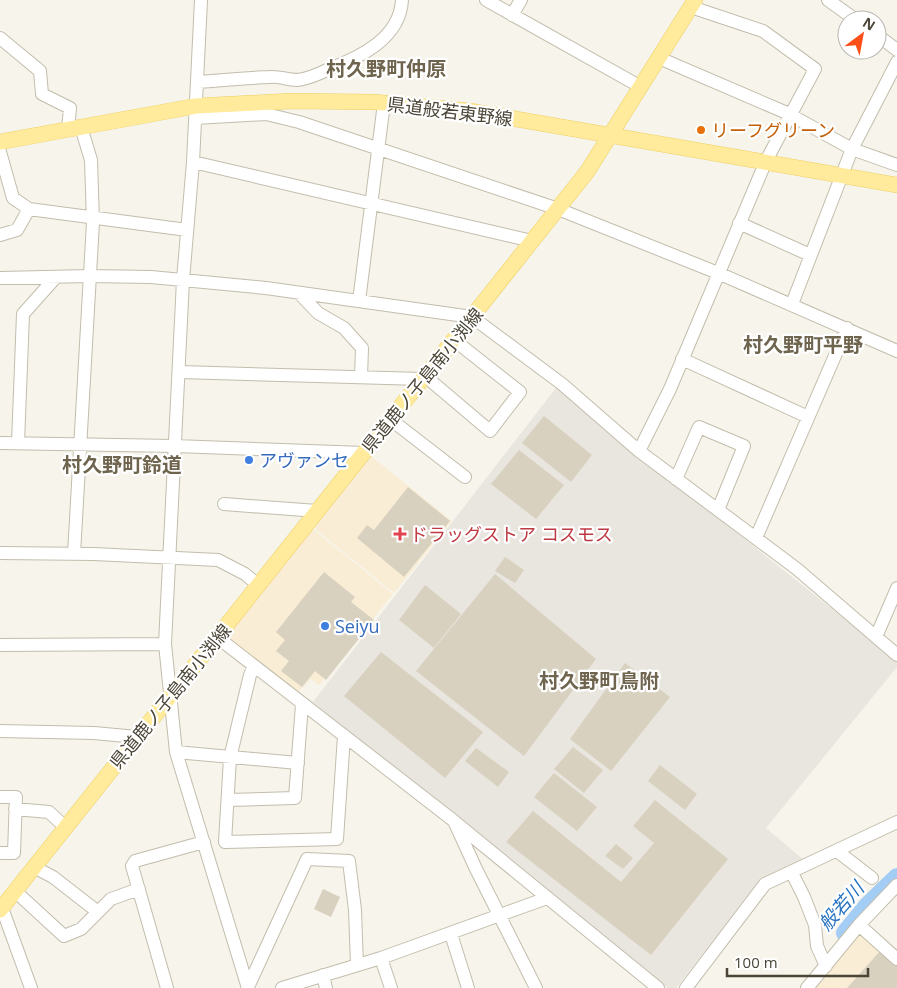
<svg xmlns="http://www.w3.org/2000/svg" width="897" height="988" font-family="'Open Sans','Noto Sans JP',sans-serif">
<rect width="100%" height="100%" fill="#f6f4eb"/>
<path fill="#f9edd5" d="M366,452L452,521L394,593L309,524Z
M308,525L393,594L319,685L311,679L296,694L221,636Z
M859,929L897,962V988H811Z"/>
<path fill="#e9e5df" d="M556,388L897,661V667L766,828L805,861L762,879L676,988H668L313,702Z"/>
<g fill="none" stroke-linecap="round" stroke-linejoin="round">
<path stroke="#a4cdf6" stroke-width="18" d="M845,933L867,906L897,877"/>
</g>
<path fill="#d9d1bf" d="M544,416L592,455L571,482L522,443Z
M519,450L564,485L536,519L491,484Z
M408,487L450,521L404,577L357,538L367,525L374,530Z
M505,557L524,570L515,583L495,571Z
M324,572L355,597L351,602L374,620L326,680L315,671L302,687L281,671L289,661L276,651L285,640L276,632Z
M495,574L596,659L524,756L416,671Z
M425,585L461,614L434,648L399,620Z
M381,652L483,732L445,778L344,696Z
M625,663L670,697L611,771L570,739Z
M573,747L603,770L584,793L554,769Z
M476,748L509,772L498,787L465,761Z
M660,765L697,794L685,810L648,781Z
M554,773L597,807L577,831L534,797Z
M655,800L728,859L651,955L506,842L533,811L621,882L654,843L633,826Z
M616,844L633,858L623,869L605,856Z
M323,889L340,897L331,917L314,909Z
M881,950L897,964V988H847Z"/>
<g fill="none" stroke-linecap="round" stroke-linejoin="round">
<defs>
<path id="minor" d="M201,0L193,162L183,280L165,644L176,752L248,988
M486,0L641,87
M828,0L856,20
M512,15L521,0
M877,35L897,50
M0,38L40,71L42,94L70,108L68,129
M659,58L787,113L852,149L897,165
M198,82C222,80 246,78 270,77C279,76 288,80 297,80C308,79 319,74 329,69C361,57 400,38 402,0
M195,118L266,114L299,122L558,209L718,273L897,351
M0,152L13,198L29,209
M193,162L532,241
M739,223L810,255
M0,235L17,230L29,209L187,230
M0,278L89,276L151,277L266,288L472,317L562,384L639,451L797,569L897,655
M299,293L318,313L344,328L362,348L361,377
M359,301L384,103
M792,304L852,149L897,62
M682,359L808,417
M180,372L422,379
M425,376L490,431L520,392L454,340
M390,419L465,477
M0,443L175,446L364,453
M18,443L23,314L56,277
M639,451L670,389L766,161L815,69L763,31L691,7
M676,479L699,427L744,446L718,510
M224,504L317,511
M756,538L847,328
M0,553L94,554L218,560L245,574L258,585
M74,554L93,222L91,160L81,127
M217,637L454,821L476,869L536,988
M876,637L897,588
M0,645L165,644
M254,666L250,675L230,758L225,842L337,839L344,736
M0,731L94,733L137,737
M176,752L298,763
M0,797H16L14,853H0
M228,800L295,798L302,704
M15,809L49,812L65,827
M456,823L658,988
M837,851L872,878
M34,867L53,877L98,912
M792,873L804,897L815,925L817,946L826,966
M15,891L64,936L81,929L111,899L139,889
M2,908L31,988
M859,925L897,959
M451,934L468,988
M381,958L391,988
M323,975L326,988
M248,987L307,859L349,861L355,910L357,965
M167,988L132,866L135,861L204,842
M282,988L381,958L547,898
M686,988L765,884L897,822
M807,988L859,925L897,885"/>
<path id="major" d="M0,142L196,106L292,101L374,102L470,111L897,185
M0,910L587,172L695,0"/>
</defs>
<use href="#minor" stroke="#c3bdac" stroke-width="14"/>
<use href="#major" stroke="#edcf62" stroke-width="16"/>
<use href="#minor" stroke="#fff" stroke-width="12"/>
<use href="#major" stroke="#ffeb9b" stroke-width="15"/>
</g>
<circle fill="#e8710a" stroke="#fff" stroke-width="2" cx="701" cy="130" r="5"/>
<g fill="#3f7fe0" stroke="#fff" stroke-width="2">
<circle cx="249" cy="460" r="5"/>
<circle cx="325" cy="626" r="5"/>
</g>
<path fill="#e0444e" stroke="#fff" stroke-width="2" d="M397.5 526.5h5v5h5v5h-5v5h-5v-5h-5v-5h5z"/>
<g text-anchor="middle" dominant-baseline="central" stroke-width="4.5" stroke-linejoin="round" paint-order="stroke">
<g font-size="18" fill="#4b4537" stroke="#fff">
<text transform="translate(450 111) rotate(7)">県道般若東野線</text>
<text transform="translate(422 380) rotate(-51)">県道鹿ノ子島南小渕線</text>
<text transform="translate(170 696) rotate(-51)">県道鹿ノ子島南小渕線</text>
</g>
<g font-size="18" fill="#c56008" stroke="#fff" text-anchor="start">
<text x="711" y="130">リーフグリーン</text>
</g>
<g font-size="18" fill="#366cbe" stroke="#fff" text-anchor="start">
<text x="259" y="460">アヴァンセ</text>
<text x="335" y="626">Seiyu</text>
</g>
<g font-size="18" fill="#be3a42" stroke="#fff" text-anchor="start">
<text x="410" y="534">ドラッグストア コスモス</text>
</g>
<g font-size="19" font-style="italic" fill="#2773c1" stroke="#fff">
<text transform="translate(841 906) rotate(-49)">般若川</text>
</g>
<g font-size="20" font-weight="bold" fill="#6f654e" stroke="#fff">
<text x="386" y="68">村久野町仲原</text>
<text x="803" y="344">村久野町平野</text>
<text x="122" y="464">村久野町鈴道</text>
<text x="599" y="680">村久野町鳥附</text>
</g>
</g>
<g transform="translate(862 35) rotate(32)"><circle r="24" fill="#ffffff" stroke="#b7b5af"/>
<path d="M0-4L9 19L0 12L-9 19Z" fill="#ff4f19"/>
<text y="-8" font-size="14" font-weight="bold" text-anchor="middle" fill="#4b4537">N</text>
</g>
<path d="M727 968v8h141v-8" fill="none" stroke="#4b4537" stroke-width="2.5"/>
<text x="734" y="968" font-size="15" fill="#4b4537" stroke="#ffffff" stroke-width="4" paint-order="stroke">100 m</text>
</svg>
